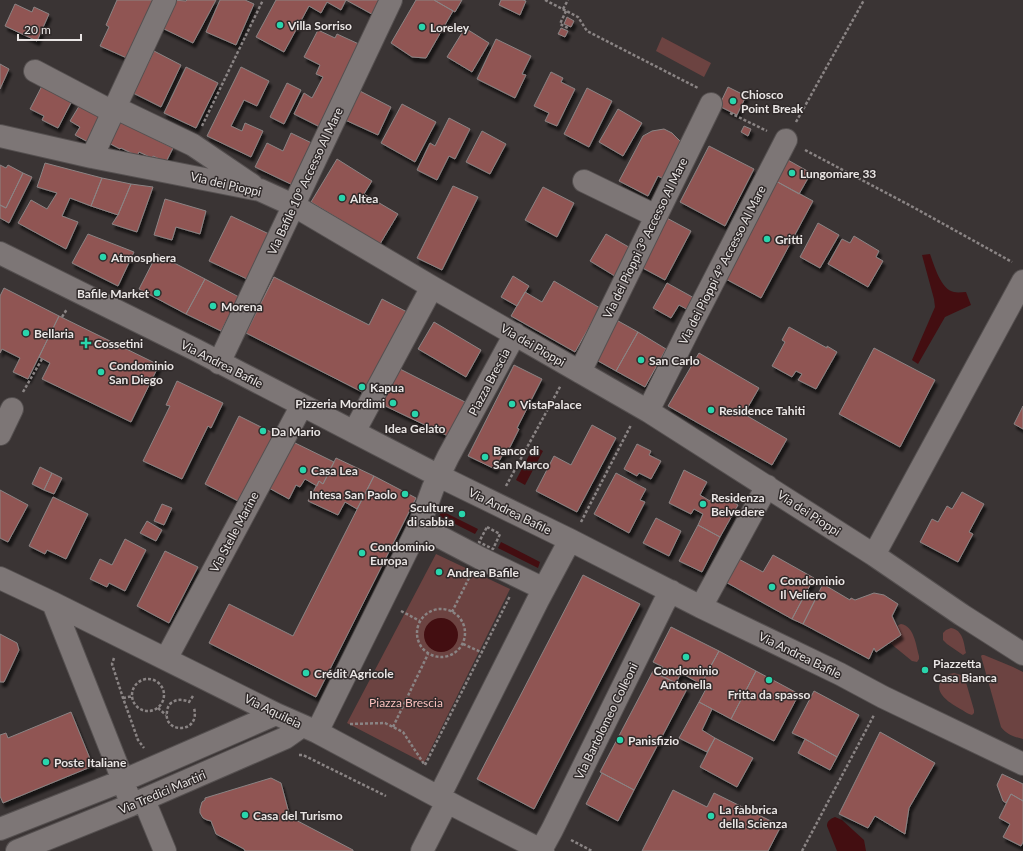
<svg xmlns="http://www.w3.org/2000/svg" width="1023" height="851" font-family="Lato,sans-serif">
<defs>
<filter id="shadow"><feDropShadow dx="2.5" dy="4.5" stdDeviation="1" flood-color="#0009"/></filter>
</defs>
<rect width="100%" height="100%" fill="#3a3434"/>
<path fill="#6c4341" d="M662,37L711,63L704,77L656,51Z
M436,554L510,589L424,763L347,723Z
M901,624C914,626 916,645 919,656V659L917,662L912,661L890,643L888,640L896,626Z
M951,628C963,630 964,643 966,653L963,655L947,644L943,640V633L946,630Z
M982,655H984L1013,667L1023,672V739C1014,737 1006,734 1001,727L981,656Z
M954,673L961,675L965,679L974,710V713L972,715L969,714C958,707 932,696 941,681C944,675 949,674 954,673Z"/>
<path fill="#430e11" d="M930,254C934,265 941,290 954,292C958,293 962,292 966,292L971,305L945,317L918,364L912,360L935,307L934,299L922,255Z
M534,446L543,451L525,485L516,480Z
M442,511L478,529L475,534L439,516Z
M501,542L540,562L538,568L498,548Z
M424 635a17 17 0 1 1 34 0a17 17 0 1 1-34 0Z
M835,817L842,820L864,840L866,851H837L827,826C827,821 830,819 835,817Z"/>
<path fill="#905452" stroke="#8b8484" filter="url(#shadow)" d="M117,0H155L129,59L100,46L109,27L106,25Z
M172,0L186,1L187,0H216L193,43L158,26Z
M220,0H245L254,4L236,45L206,32Z
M276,0H346L341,10L327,2L321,13L309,6L284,52L256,37Z
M346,0H389L379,18Z
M416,0H434L453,11L426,58L412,57L391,43Z
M434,0H462L455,12Z
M501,0H523L526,1L520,15L499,5Z
M15,4L32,12L34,7L49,14L37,41L5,26Z
M567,17L574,21L571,27L564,24Z
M465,28L489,43L472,72L447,57Z
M561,28L568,31L565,37L558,34Z
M318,30L335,38L337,34L361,45L320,127L294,114L304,93L312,98L323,77L316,74L320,65L304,57Z
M496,39L531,56L522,74L526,75L515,98L477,79Z
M154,51L181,65L161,107L133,93Z
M0,64L9,69L0,89Z
M186,67L218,83L196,128L164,113Z
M241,67L269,81L257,106L244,100L231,126L242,131L245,123L263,131L251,157L207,136Z
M551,72L563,78L561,82L575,89L557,126L545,121L549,113L534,106Z
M44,82L74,97L58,128L42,120L44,116L30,109Z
M287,83L301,90L284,124L270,117Z
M728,87L746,96L737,115L719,106Z
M587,88L612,101L589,147L564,134Z
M356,89L391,107L378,135L343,119Z
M81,103L103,116L88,142L75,135L80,127L70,121Z
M402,104L436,122L415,162L381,143Z
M618,109L642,123L623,156L599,142Z
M112,118L173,148L166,162L153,156L152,158L139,152L137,156L121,148L120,149L101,139Z
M449,118L470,129L455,159L449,156L437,180L417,170L430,143L435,146Z
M744,126L751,129L748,136L741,132Z
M664,129L672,133L680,141L683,152L668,181L658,176L648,196L619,181L643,136L652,131Z
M482,131L506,144L490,174L466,162Z
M291,133L320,147L299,188L255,167L267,143L283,151Z
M709,146L754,169L725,226L680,202Z
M337,159L372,181L364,194L398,214L380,244L311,202Z
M786,159L811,173L799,194L774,180Z
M45,163L102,178L91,206L70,198L62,216L78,222L66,249L18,223L31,200L47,209L57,193L37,187Z
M0,165L6,168L8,165L23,173L6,208L0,205Z
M23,173L32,177L9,223L0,218V205L6,208Z
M102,178L131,184L118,215L91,206Z
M774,180L813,201L761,298L722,277Z
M131,184L153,187L137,232L112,224L118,215Z
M453,186L478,197L442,270L417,258Z
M543,187L574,203L557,237L525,220Z
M165,199L206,211L200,234L176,227L172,240L154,235Z
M231,216L269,234L247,279L209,261Z
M663,216L691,231L665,280L637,265Z
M818,223L839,235L820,268L800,257Z
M88,234L134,252L118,286L72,263Z
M606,234L634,250L618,278L590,261Z
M854,236L879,251L876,257L883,261L868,287L828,264L842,239L850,243Z
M157,254L205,279L186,314L139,289Z
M513,276L529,286L517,306L501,297Z
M274,277L369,325L382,299L409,313L368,395L246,333Z
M205,279L239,297L221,331L186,314Z
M554,281L600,308L575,352L511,316L525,292L542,302Z
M667,283L696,299L690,311L679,305L671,318L653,308Z
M4,288L59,316L28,379L13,372L20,358L2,349L0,353V296Z
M59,316L159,365L131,422L42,379L50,363L39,357Z
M611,317L638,332L616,371L591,357Z
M434,322L481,350L466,377L418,349Z
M789,327L827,348V346L837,352L816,389L798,380L802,374L796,371L792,377L772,366L785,342L782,340Z
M638,332L666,349L645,387L616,371Z
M874,348L935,380L900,447L839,414Z
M699,353L759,388L744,414L787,439L772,465L668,406Z
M514,365L542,379L517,428L519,429L507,453L504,452L495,469L468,456Z
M398,368L465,402L448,436L381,404Z
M177,381L223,403L211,428L208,426L182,479L143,461L170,406L166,405Z
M1023,406V429L1014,424Z
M239,416L275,434L240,502L205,484Z
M592,425L616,438L577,512L536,491L554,456L571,465Z
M291,441L334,462L323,484L319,481L317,486L305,479L300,487L296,485L289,499L267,487Z
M637,444L651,451L649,455L661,461L651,479L639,473L637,476L624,469Z
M336,458L374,476L357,509L345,502L338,515L308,501L319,481L323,484Z
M40,467L52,473L44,490L32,484Z
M684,470L707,482L700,495L710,501L715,493L738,505L720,537L698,525L703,514L694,509L691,514L669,503Z
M52,473L62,478L54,494L44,490Z
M616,473L646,489L640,500L645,502L629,533L594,514Z
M374,476L416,498L316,697L209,643L229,604L293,636Z
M0,490L28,505L8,542L0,538Z
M962,492L984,504L969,532L973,534L958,562L920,542L932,519L938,522L947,506L952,509Z
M53,497L88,514L66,559L47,550L45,554L29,546Z
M162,504L172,508L164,525L154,521Z
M656,518L681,531L669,556L643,543Z
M147,521L162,530L156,541L140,533Z
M698,525L720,537L702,572L679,561Z
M125,539L146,550L125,591L109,583L107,587L90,579L100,559L112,565Z
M165,551L198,567L169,623L137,606Z
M773,555L814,578L792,619L722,580L735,557L763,572Z
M583,575L640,604L534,809L477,779Z
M823,584L850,600L851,598L855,600L874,593L884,595L898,604L892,616L901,635L876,652L874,648L869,659L803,624Z
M805,594L815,600L803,624L792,619Z
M671,627L719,651L701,684L681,673L676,683L659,675L663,667L653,662Z
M0,634L17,643L19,650L4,682H0Z
M719,651L756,671L731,719L699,702L707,687L701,684Z
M653,671L687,689L634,790L600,772Z
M756,671L799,694L774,741L731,719Z
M814,691L859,715L837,757L805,739L792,733Z
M699,702L712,709L702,730L715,738L707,752L679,738Z
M71,712L93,766L3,803L0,796V735L6,733L8,738Z
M880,732L935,763L909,808L905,834L875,816L868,828L839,814Z
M715,738L753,758L737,787L700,767Z
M805,739L837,757L830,770L798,753Z
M602,773L634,790L618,821L586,804Z
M1002,774L1023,784V801L1011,794L1006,803L1003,801L997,785Z
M271,778L281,783L290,817L353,850V851H245L244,849L216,834L211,821L207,820L203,818L200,813V809L202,802L205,800V798Z
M673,790L707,807L714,793L781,826L768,851H642Z
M1011,794L1023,801V842L1021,846L1003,837L1010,824L999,818Z"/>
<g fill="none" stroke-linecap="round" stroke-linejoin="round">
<defs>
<path id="minor" d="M35,71L113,112
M120,110L193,145L252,185
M0,136L92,157L260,190L293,205L432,287L648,411L874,555L962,615L1023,654
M92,157L165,0
M584,181L656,216
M0,253L196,350L439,476L570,540L701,607L840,674L883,697L1023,764
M219,363L391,0
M580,372L711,104
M648,411L692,323L786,140
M354,432L432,287
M0,434L12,409
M419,526L480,558L544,589
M874,555L1023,281
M0,578L53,603L276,714L317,732L459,808L543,851
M53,603L117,765L128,795
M701,607L767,486
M166,659L302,405
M317,732L419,526L433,488L448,457L515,334
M439,797L538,600L570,540
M144,800L165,851
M0,829L122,781L276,714
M541,850L552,830L664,603L671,591
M17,851L131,805L285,738L302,726
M422,851L447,802"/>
</defs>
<use href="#minor" stroke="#555050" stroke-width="24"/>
<path stroke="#8a8484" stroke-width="2.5" stroke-dasharray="3 2" stroke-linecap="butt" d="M545,0L578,17L587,31L698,88
M563,9L568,0
M566,11L560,24L568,28
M730,113L767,131
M796,122L864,0
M202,126L263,0
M805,150L911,206L1012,262
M62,317L67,309
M23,392L42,359
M506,486L561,385
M581,522L631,425
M487,527L500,534L493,549L479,542Z
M417 633a24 24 0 1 1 48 0a24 24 0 1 1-48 0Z
M401,611L420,621
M452,612L470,576
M463,644L481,652
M114,658L112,664L123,698L138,740L144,748
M132 695a16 16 0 1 1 32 0a16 16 0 1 1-32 0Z
M193,696L189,702C183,699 176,699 171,703C168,706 167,709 167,712C163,734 201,734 194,708
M123,698L133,696
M158,708L166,715
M350,724L385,723L403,732L424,764
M393,727L428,654
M299,755H303L386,796
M425,765L510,596
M571,840L592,851
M802,851L874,715"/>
<use href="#minor" stroke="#7d7676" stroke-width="22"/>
</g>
<g fill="#29d5ac" stroke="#302a2a" stroke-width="1.5">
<circle cx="280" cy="25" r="4"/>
<circle cx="422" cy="27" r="4"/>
<circle cx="733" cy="101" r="4"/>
<circle cx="792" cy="173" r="4"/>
<circle cx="342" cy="198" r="4"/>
<circle cx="767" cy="239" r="4"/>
<circle cx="103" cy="257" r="4"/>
<circle cx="157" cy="293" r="4"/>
<circle cx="213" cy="306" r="4"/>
<circle cx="26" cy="333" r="4"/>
<path d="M84 337h4v4h4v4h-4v4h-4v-4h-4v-4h4z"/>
<circle cx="641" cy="360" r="4"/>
<circle cx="101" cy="372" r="4"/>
<circle cx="362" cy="387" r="4"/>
<circle cx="393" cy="403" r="4"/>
<circle cx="512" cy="404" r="4"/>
<circle cx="711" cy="410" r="4"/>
<circle cx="415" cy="414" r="4"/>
<circle cx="263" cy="431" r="4"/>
<circle cx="485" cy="457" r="4"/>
<circle cx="303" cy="470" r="4"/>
<circle cx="405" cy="494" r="4"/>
<circle cx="703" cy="504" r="4"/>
<circle cx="462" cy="514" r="4"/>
<circle cx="362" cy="553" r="4"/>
<circle cx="439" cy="572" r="4"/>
<circle cx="772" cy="587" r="4"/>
<circle cx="686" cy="657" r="4"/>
<circle cx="925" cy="670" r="4"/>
<circle cx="306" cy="673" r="4"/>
<circle cx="769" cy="680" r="4"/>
<circle cx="620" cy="740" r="4"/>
<circle cx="46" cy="762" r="4"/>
<circle cx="245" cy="815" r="4"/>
<circle cx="711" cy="816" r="4"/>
</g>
<g text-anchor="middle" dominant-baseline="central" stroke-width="3" stroke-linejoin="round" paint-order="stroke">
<g font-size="12" font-weight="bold" fill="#e9e5e4" stroke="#302a2a" text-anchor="start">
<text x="288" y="25">Villa Sorriso</text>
<text x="430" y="27">Loreley</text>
<text x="741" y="94">Chiosco<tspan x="741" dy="14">Point Break</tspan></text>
<text x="800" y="173">Lungomare 33</text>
<text x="350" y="198">Altea</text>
<text x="775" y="239">Gritti</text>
<text x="111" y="257">Atmosphera</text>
<text x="149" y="293" text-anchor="end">Bafile Market</text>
<text x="221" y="306">Morena</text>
<text x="34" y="333">Bellaria</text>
<text x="94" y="343">Cossetini</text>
<text x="649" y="360">San Carlo</text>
<text x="109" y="365">Condominio<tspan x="109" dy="14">San Diego</tspan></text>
<text x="370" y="387">Kapua</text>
<text x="385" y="403" text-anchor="end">Pizzeria Mordimi</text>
<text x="520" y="404">VistaPalace</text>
<text x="719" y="410">Residence Tahiti</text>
<text x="415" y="428" text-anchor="middle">Idea Gelato</text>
<text x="271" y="431">Da Mario</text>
<text x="493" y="450">Banco di<tspan x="493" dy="14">San Marco</tspan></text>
<text x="311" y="470">Casa Lea</text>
<text x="397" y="494" text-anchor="end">Intesa San Paolo</text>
<text x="711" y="497">Residenza<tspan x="711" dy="14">Belvedere</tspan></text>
<text x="454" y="507" text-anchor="end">Sculture<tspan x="454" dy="14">di sabbia</tspan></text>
<text x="370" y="546">Condominio<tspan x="370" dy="14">Europa</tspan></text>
<text x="447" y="572">Andrea Bafile</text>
<text x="780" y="580">Condominio<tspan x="780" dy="14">Il Veliero</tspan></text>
<text x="933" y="663">Piazzetta<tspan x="933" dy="14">Casa Bianca</tspan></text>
<text x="686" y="670" text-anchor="middle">Condominio<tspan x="686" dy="14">Antonella</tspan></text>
<text x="314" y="673">Crédit Agricole</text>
<text x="769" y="694" text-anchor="middle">Fritta da spasso</text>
<text x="628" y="740">Panisfizio</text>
<text x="54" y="762">Poste Italiane</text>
<text x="719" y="809">La fabbrica<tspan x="719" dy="14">della Scienza</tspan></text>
<text x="253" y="815">Casa del Turismo</text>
</g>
<g font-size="12" fill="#e9e5e4" stroke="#302a2a">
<text transform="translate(305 181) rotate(-65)">Via Bafile 10° Accesso Al Mare</text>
<text transform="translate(226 184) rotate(13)">Via dei Pioppi</text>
<text transform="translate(645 238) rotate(-64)">Via dei Pioppi 3° Accesso Al Mare</text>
<text transform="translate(722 265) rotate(-63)">Via dei Pioppi 4° Accesso Al Mare</text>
<text transform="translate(533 345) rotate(30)">Via dei Pioppi</text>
<text transform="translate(222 364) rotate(27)">Via Andrea Bafile</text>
<text transform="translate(489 382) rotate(-62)">Piazza Brescia</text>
<text transform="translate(510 511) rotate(26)">Via Andrea Bafile</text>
<text transform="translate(809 513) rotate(33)">Via dei Pioppi</text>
<text transform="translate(234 532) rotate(-62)">Via Stelle Marine</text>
<text transform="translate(800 655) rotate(26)">Via Andrea Bafile</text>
<text transform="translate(273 711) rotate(26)">Via Aquileia</text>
<text transform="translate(606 721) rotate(-64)">Via Bartolomeo Colleoni</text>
<text transform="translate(162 792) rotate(-23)">Via Tredici Martiri</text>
</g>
<g font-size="12" fill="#fbc1be" stroke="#302a2a">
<text x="406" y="702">Piazza Brescia</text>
</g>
</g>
<path d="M18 34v6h63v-6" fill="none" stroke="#e9e5e4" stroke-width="2"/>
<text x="24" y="34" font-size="12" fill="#e9e5e4" stroke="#302a2a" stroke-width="3" paint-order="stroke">20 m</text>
</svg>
